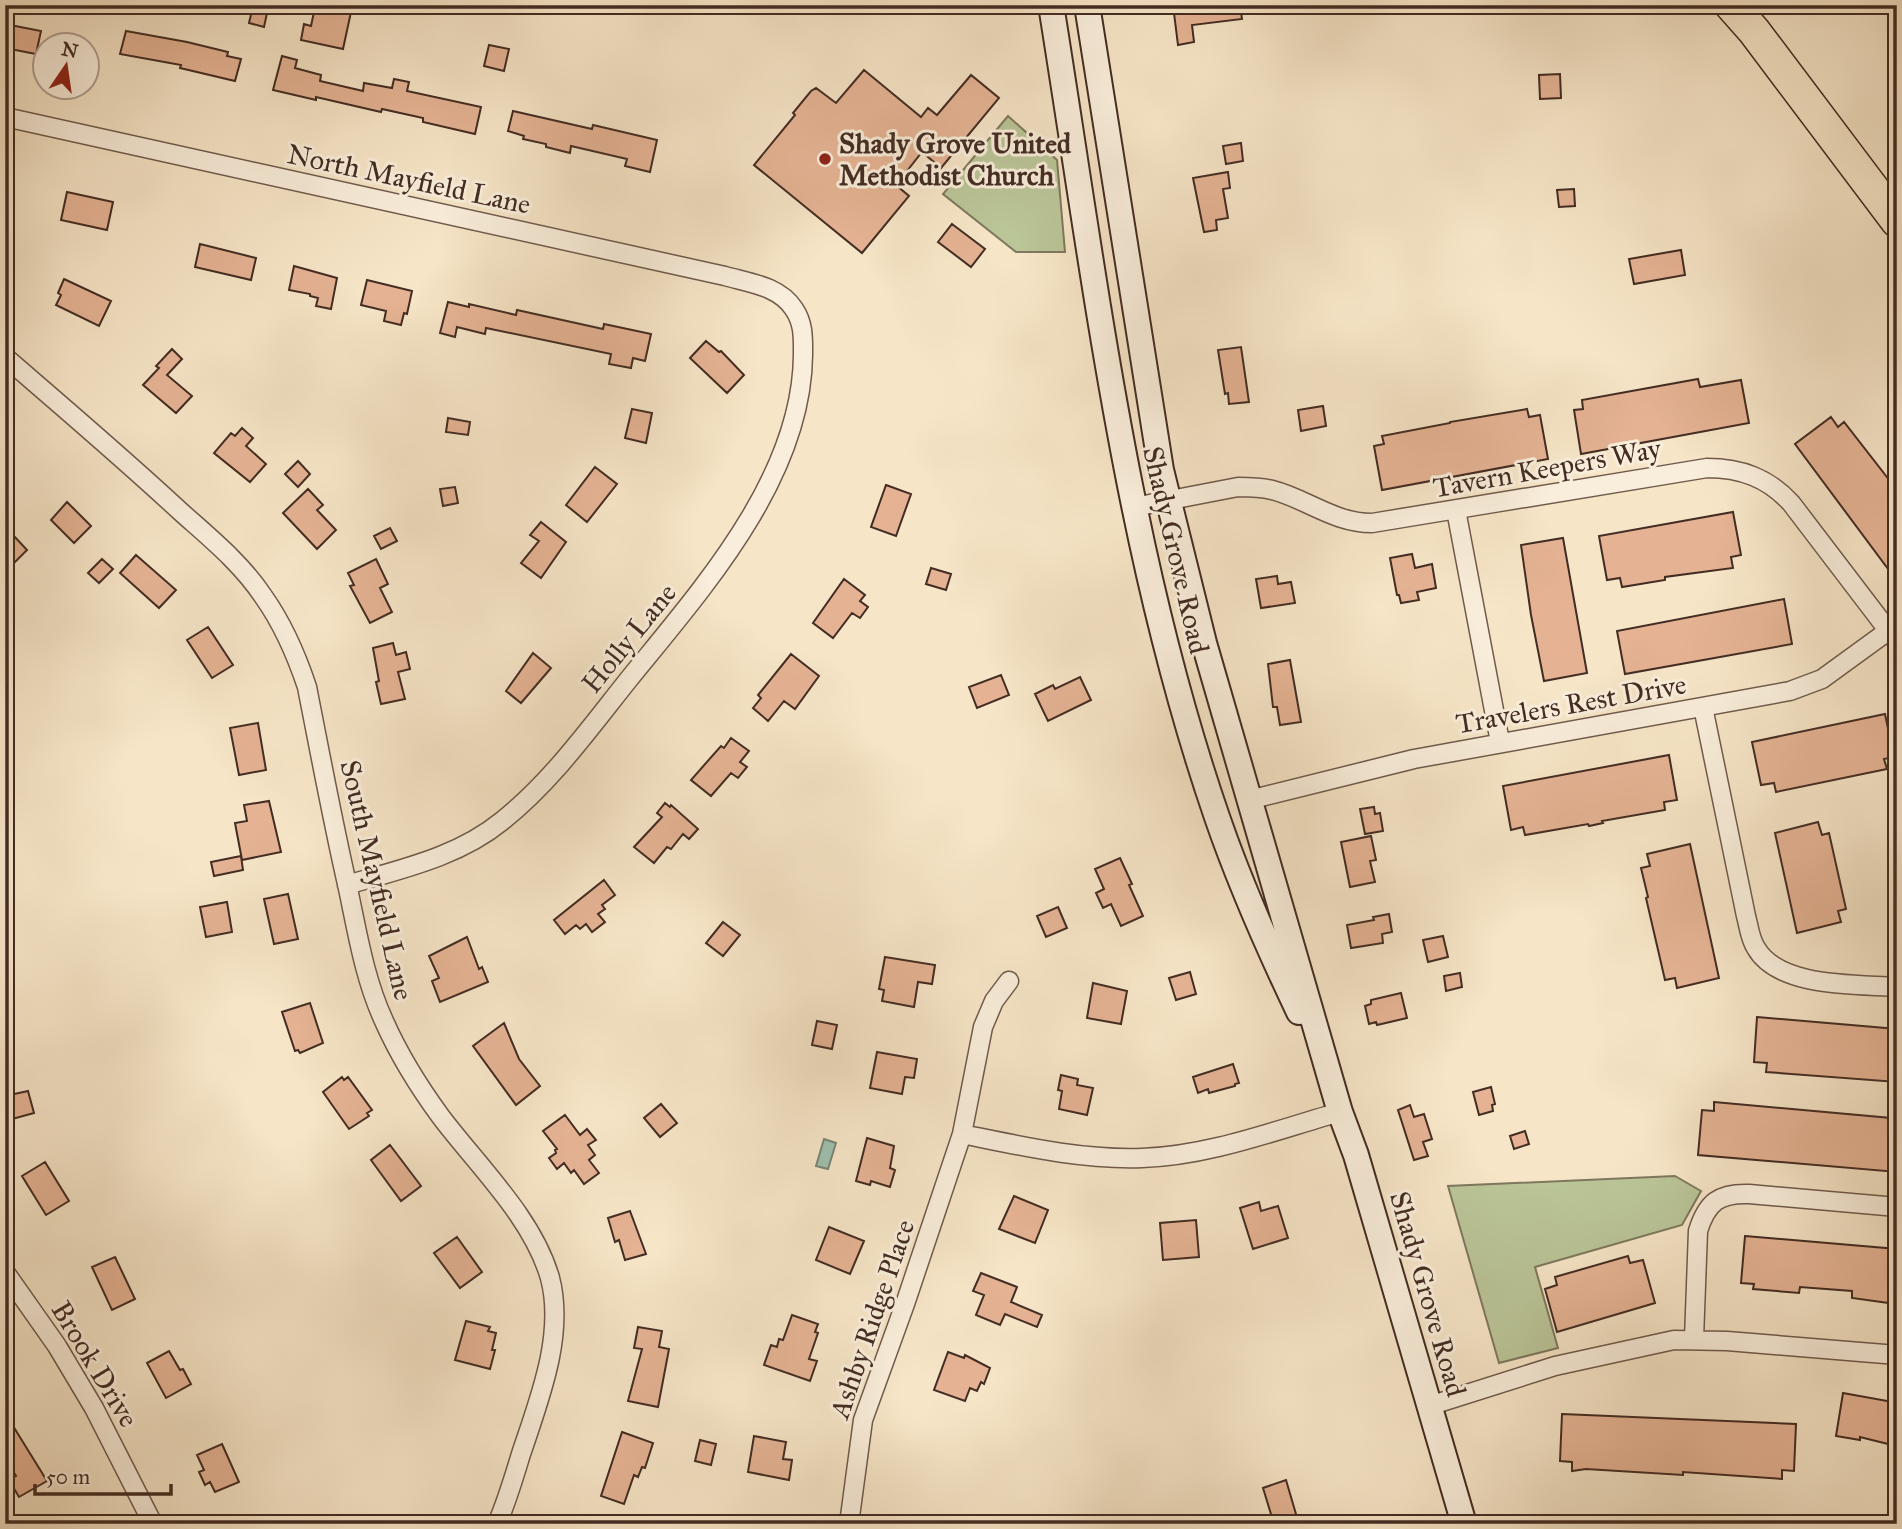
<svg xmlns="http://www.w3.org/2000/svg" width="1902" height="1529" font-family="'IM FELL Great Primer',serif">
<rect width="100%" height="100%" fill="#f6e5c7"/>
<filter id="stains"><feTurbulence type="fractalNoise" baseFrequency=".00286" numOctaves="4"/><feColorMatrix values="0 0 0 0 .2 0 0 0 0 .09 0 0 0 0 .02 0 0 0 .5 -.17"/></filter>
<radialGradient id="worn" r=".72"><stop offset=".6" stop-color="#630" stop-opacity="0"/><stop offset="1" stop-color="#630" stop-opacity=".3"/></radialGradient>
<path fill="#bac598" stroke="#7e785e" stroke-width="2" d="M1008,116L1057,160L1065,252H1016L943,194Z
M1675,1176L1701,1191L1682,1225L1535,1267L1558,1348L1499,1363L1448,1186Z"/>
<path fill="#9ec0af" stroke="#7a8577" stroke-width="2" d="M824,1139L836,1143L828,1169L816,1166Z"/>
<path fill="#e5b394" stroke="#432c23" stroke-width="2" d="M1173,5H1240L1242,19L1192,25L1194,42L1178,45Z
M329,7L351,12L343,49L301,40L304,24L311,26L314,12L327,14Z
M252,10L267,13L264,27L249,23Z
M5,24L41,31L36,54L5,48Z
M126,31L187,42L228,52L227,56L241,59L235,81L180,68L181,65L120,54Z
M489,45L509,49L504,71L484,66Z
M282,56L297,60L295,68L321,75L320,81L363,91L364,83L392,88L394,79L409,82L407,91L481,107L475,134L423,122V118L382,109L381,112L316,97V100L273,90Z
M864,70L921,117L928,108L937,115L971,75L999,98L941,168L922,152L896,185L909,196L862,253L754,165L795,115L793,113L811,91L816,88L836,103Z
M1560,74L1561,98L1540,99L1539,75Z
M513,111L592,129L593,125L657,140L650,172L625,166L627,159L571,146L570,153L546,147V144L523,139L524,136L508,131Z
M1241,143L1243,161L1226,164L1223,146Z
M1228,172L1230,188L1223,189L1228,218L1216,220L1217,230L1204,232L1193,178Z
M1574,189L1575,206L1559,207L1557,190Z
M67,192L113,202L107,230L61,220Z
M952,224L985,249L971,267L938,242Z
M200,244L256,258L251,280L195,267Z
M1681,250L1685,275L1634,284L1629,259Z
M294,266L337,278L331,309L316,306L318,298L310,296V294L289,290Z
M64,279L111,301L99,326L56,305L61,295L58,293Z
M367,280L412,291L407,314L404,313L401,325L384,321L386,311L361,305Z
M448,302L469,307V304L516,315L517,310L603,329L604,324L651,334L645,361L633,358L631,368L609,364L611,354L486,328L485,334L457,327L455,337L440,333Z
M706,341L719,352L721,351L744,375L727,393L690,358Z
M1241,347L1249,402L1229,404L1228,393L1225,394L1218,350Z
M172,349L182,359L167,375L192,396L176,413L143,385L159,368L156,366Z
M1698,379L1700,387L1741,380L1749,423L1581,454L1574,410L1583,409L1582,400Z
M1323,406L1326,426L1301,431L1298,410Z
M632,409L652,413L646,443L625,438Z
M1527,409L1529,417L1540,415L1548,459L1382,490L1374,446L1384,444L1382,436L1450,423V422Z
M1831,417L1838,427L1844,422L1897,490V581L1795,444Z
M448,418L470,422L468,435L446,432Z
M242,428L253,438L246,446L266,464L250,482L214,453L231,433L235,436Z
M298,461L310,474L298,487L285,474Z
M595,467L617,484L587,522L566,505Z
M886,485L911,494L896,536L871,527Z
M455,487L458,503L443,506L440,489Z
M308,489L323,505L317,510L336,530L317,549L283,513Z
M67,502L91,526L74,543L51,520Z
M1733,512L1741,555L1731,557L1733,568L1665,577V580L1622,587L1620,578L1607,580L1599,536Z
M541,522L566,542L541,578L521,563L539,541L530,535Z
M390,528L397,541L381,549L374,536Z
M13,535L27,550L5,572V542Z
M1563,538L1587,673L1544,681L1531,615L1521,545Z
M1412,554L1415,568L1432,564L1436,588L1417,592L1419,600L1401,603L1399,595H1397L1390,558Z
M136,555L176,590L159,608L120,573Z
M102,559L113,569L99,583L88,573Z
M376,559L388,584L380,588L392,612L370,623L350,586L354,585L348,573Z
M931,568L951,574L946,590L926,584Z
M1277,576L1278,584L1291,582L1295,603L1261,608L1256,579Z
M844,579L865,595L860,601L868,607L860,618L852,613L833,638L813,623Z
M1784,599L1792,644L1625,674L1617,631Z
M208,627L233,665L212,678L187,640Z
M393,643L396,655L406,652L410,669L398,672L405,699L381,704L376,682L379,681L373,648Z
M533,653L551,668L521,703L506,691Z
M791,654L819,676L795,709L784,701L768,721L753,708L761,698L758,695Z
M1290,660L1301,722L1280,725L1277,707H1273L1268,664Z
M1001,675L1009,695L977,708L969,687Z
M1080,677L1091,700L1048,721L1035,694L1053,685L1055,689Z
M1885,714L1894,757L1884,759L1887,769L1776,792L1774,783L1761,785L1752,742Z
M258,723L266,770L239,775L230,728Z
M731,738L749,751L740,762L747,767L738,778L731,773L711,796L691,780L721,746L724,748Z
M1669,755L1677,800L1664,802L1665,810L1602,821L1603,823L1589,826L1588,824L1525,835L1523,827L1511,830L1503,786Z
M269,801L281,852L242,860L235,823L247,821L244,805Z
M665,803L670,807L671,805L698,829L689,839L683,834L671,849L667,847L654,863L634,847L662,817L657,813Z
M1374,807L1375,814L1380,813L1383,831L1365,834L1360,809Z
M1818,822L1822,835L1829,833L1846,909L1838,911L1841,922L1797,933L1775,833Z
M1371,836L1376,860L1370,861L1375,882L1350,887L1341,842Z
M1690,844L1719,978L1677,988L1675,978L1665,980L1646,898L1648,897L1641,868L1650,866L1647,854Z
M241,856L243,870L214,876L211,862Z
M1120,858L1132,884L1129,885L1143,916L1121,926L1111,904L1103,908L1096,893L1104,889L1095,869Z
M604,880L615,895L602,905L605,909L598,914L605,922L592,932L586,924L580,929L576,925L565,934L554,920Z
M288,894L298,939L274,944L264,899Z
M227,902L232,932L206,937L200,907Z
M1058,907L1067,928L1046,937L1037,916Z
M1389,914L1392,932L1382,934L1383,943L1351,948L1347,925L1374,920L1373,917Z
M723,922L740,935L723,956L706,943Z
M1443,936L1448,957L1428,962L1423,940Z
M467,937L479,969L482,967L488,982L440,1002L432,981L439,978L429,956Z
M885,957L935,965L932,984L918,982L914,1007L882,1001L884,990L879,989Z
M1190,972L1196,994L1176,1000L1169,978Z
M1460,973L1462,987L1446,991L1444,976Z
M1093,983L1127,991L1121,1024L1087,1018Z
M1401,993L1407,1018L1377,1025L1376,1022L1369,1024L1365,1006L1371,1004V1000Z
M310,1003L323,1043L300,1053L298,1050L295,1051L282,1012Z
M1757,1017L1897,1029V1082L1766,1072L1767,1063L1754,1062Z
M817,1021L837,1025L832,1049L812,1045Z
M504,1023L519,1059L540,1086L516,1105L473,1046Z
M877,1052L917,1059L914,1078L905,1077L902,1094L870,1088Z
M1233,1064L1239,1083L1235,1084V1086L1209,1093L1208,1089L1198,1093L1193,1077Z
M1061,1075L1078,1079L1077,1085L1093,1088L1087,1115L1059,1109L1062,1091L1058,1090Z
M342,1077L344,1080L348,1077L372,1110L367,1113L369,1116L349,1129L323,1092Z
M1491,1087L1495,1104L1492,1105L1493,1111L1479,1115L1473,1092Z
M28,1091L34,1113L5,1121V1096Z
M1714,1102L1891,1118V1126L1897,1127V1172L1698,1155L1702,1110L1714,1111Z
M661,1104L677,1123L660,1137L644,1118Z
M1410,1105L1414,1117L1424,1114L1432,1139L1423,1142L1428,1156L1414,1160L1398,1110Z
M565,1115L580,1135L587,1129L596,1140L588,1145L595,1155L589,1160L599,1173L584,1184L574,1170L571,1173L564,1163L557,1169L549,1158L556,1153L555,1150L557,1149L543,1131Z
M1525,1131L1529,1144L1514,1149L1510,1136Z
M867,1138L894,1146L890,1168L895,1170L890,1187L871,1181L870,1185L856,1181Z
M390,1145L421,1186L401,1201L371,1160Z
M45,1162L69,1201L46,1215L22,1176Z
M1014,1196L1048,1210L1035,1243L999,1229Z
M1259,1202L1261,1211L1278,1206L1288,1238L1253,1249L1240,1208Z
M630,1211L646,1254L625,1260L619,1240L615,1242L608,1218Z
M1196,1220L1199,1257L1163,1260L1160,1223Z
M829,1227L864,1241L850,1274L816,1260Z
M1745,1236L1897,1249L1896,1304L1852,1298V1291L1800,1287L1799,1293L1753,1289L1754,1284L1741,1283Z
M457,1237L482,1272L460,1288L434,1253Z
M1628,1256L1630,1263L1643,1260L1655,1303L1557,1332L1545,1289L1557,1285L1555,1277Z
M115,1257L135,1299L112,1310L92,1267Z
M981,1273L1017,1287L1011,1302L1042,1315L1037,1327L1005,1314L1000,1325L976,1315L984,1295L973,1291Z
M792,1315L818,1324L815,1332L818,1333L809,1359L817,1361L810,1381L764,1365L771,1345L777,1347L779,1339L783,1340Z
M466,1321L490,1327L488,1331L496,1333L492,1350H495L490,1369L455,1360Z
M638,1327L662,1331L659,1347L669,1349L658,1407L628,1401L642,1349L634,1348Z
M169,1351L180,1370L183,1369L191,1384L166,1398L147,1363Z
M948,1352L964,1358L965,1355L990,1368L984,1384L981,1382L977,1391L970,1388L965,1401L934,1390Z
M1843,1393L1893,1402V1407L1897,1408V1440H1893L1892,1445L1860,1437V1440L1836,1436Z
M5,1413L47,1481L19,1497L9,1480L16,1476L5,1458Z
M1562,1414L1796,1424L1794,1471L1782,1470V1479L1683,1472V1475L1586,1469L1572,1471V1462L1560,1461Z
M622,1432L653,1443L645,1468L642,1467L638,1477L634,1475L624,1504L601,1496Z
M754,1436L786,1442L783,1459L792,1460L789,1480L748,1472Z
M700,1440L716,1444L711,1465L695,1461Z
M222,1444L239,1482L215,1492L210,1482L205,1485L199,1472L204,1470L197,1455Z
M1286,1480L1298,1521L1274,1524L1263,1488Z"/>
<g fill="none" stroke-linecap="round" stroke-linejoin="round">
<defs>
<path id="minor" d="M5,117L725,276C750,283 779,286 794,309C804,324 803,338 803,355C802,478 702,589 629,679C589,729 552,781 502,821C458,857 401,869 347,885
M5,357C64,408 124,459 181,512C210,538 241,563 263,596C283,624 296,654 307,687C320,753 332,818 347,884C357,930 364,978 384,1021C399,1055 419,1087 441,1117C478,1166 533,1218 550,1278C565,1335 539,1400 521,1454C514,1477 507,1501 497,1524
M1134,507L1238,487C1249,487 1261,487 1272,490C1307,499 1334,523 1372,523L1707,468C1741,468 1768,478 1791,503L1897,642
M1456,510L1500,742
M1703,707L1746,916C1749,927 1750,939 1756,948C1779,988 1856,984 1897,987
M1249,800L1414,759L1790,691L1822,679L1888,631
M962,1134C1021,1146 1081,1160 1142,1158C1209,1156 1276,1130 1340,1112
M5,1272L57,1346L94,1408L153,1524
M1694,1339L1698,1231C1707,1202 1719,1193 1749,1194L1897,1207
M1429,1406L1555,1366L1674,1340L1727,1341L1897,1355
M849,1524L863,1420L905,1304L962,1134L983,1027L994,1001L1009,981"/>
<path id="secondary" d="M1051,5C1095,278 1127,556 1217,817C1240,884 1269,949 1299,1012
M1087,5L1161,470L1204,643L1340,1112L1356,1155L1464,1524"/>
<path id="motorway" d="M1731,5L1754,31L1897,221"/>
</defs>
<use href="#minor" stroke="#705a4c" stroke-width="21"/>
<use href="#secondary" stroke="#432c23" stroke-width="28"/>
<use href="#motorway" stroke="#432c23" stroke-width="35"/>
<use href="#minor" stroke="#f9eedb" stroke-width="18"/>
<use href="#secondary" stroke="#f9eedb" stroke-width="24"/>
<use href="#motorway" stroke="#f6e5c7" stroke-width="32"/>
</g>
<circle fill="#8f2418" stroke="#f9eedb" stroke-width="2.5" cx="825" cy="159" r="7"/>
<g text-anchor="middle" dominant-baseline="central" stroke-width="6" stroke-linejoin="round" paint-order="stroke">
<g font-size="28" font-weight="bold" fill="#432c23" stroke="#f9eedb" text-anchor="start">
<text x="839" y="143">Shady Grove United<tspan x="839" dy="32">Methodist Church</tspan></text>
</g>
<g font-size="28" fill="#432c23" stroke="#f9eedb">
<text transform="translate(409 179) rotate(12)">North Mayfield Lane</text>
<text transform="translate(1547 468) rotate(-10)">Tavern Keepers Way</text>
<text transform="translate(1176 550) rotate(77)">Shady Grove Road</text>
<text transform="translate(629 638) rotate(-51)">Holly Lane</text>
<text transform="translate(1571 704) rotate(-10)">Travelers Rest Drive</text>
<text transform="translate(377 880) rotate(77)">South Mayfield Lane</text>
<text transform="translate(1428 1294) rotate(74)">Shady Grove Road</text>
<text transform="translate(872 1319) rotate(-71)">Ashby Ridge Place</text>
<text transform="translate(95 1364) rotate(59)">Brook Drive</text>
</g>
</g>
<rect width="1902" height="1529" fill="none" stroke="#f6e5c7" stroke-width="28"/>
<rect x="7" y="7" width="1888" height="1515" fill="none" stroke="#432c23" stroke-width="3.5"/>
<rect x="14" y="14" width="1874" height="1501" fill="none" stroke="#432c23" stroke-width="2"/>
<g transform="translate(66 66) rotate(13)"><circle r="33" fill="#f9eedb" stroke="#b0a091" stroke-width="2"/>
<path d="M0-5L12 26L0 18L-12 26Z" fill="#8f2418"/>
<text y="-10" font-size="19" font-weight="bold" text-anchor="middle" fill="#432c23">N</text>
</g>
<path d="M35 1484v10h136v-10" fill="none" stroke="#432c23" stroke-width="3.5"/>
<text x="46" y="1484" font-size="21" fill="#432c23" stroke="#f9eedb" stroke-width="5" paint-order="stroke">50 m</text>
<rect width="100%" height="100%" filter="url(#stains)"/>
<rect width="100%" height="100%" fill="url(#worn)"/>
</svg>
